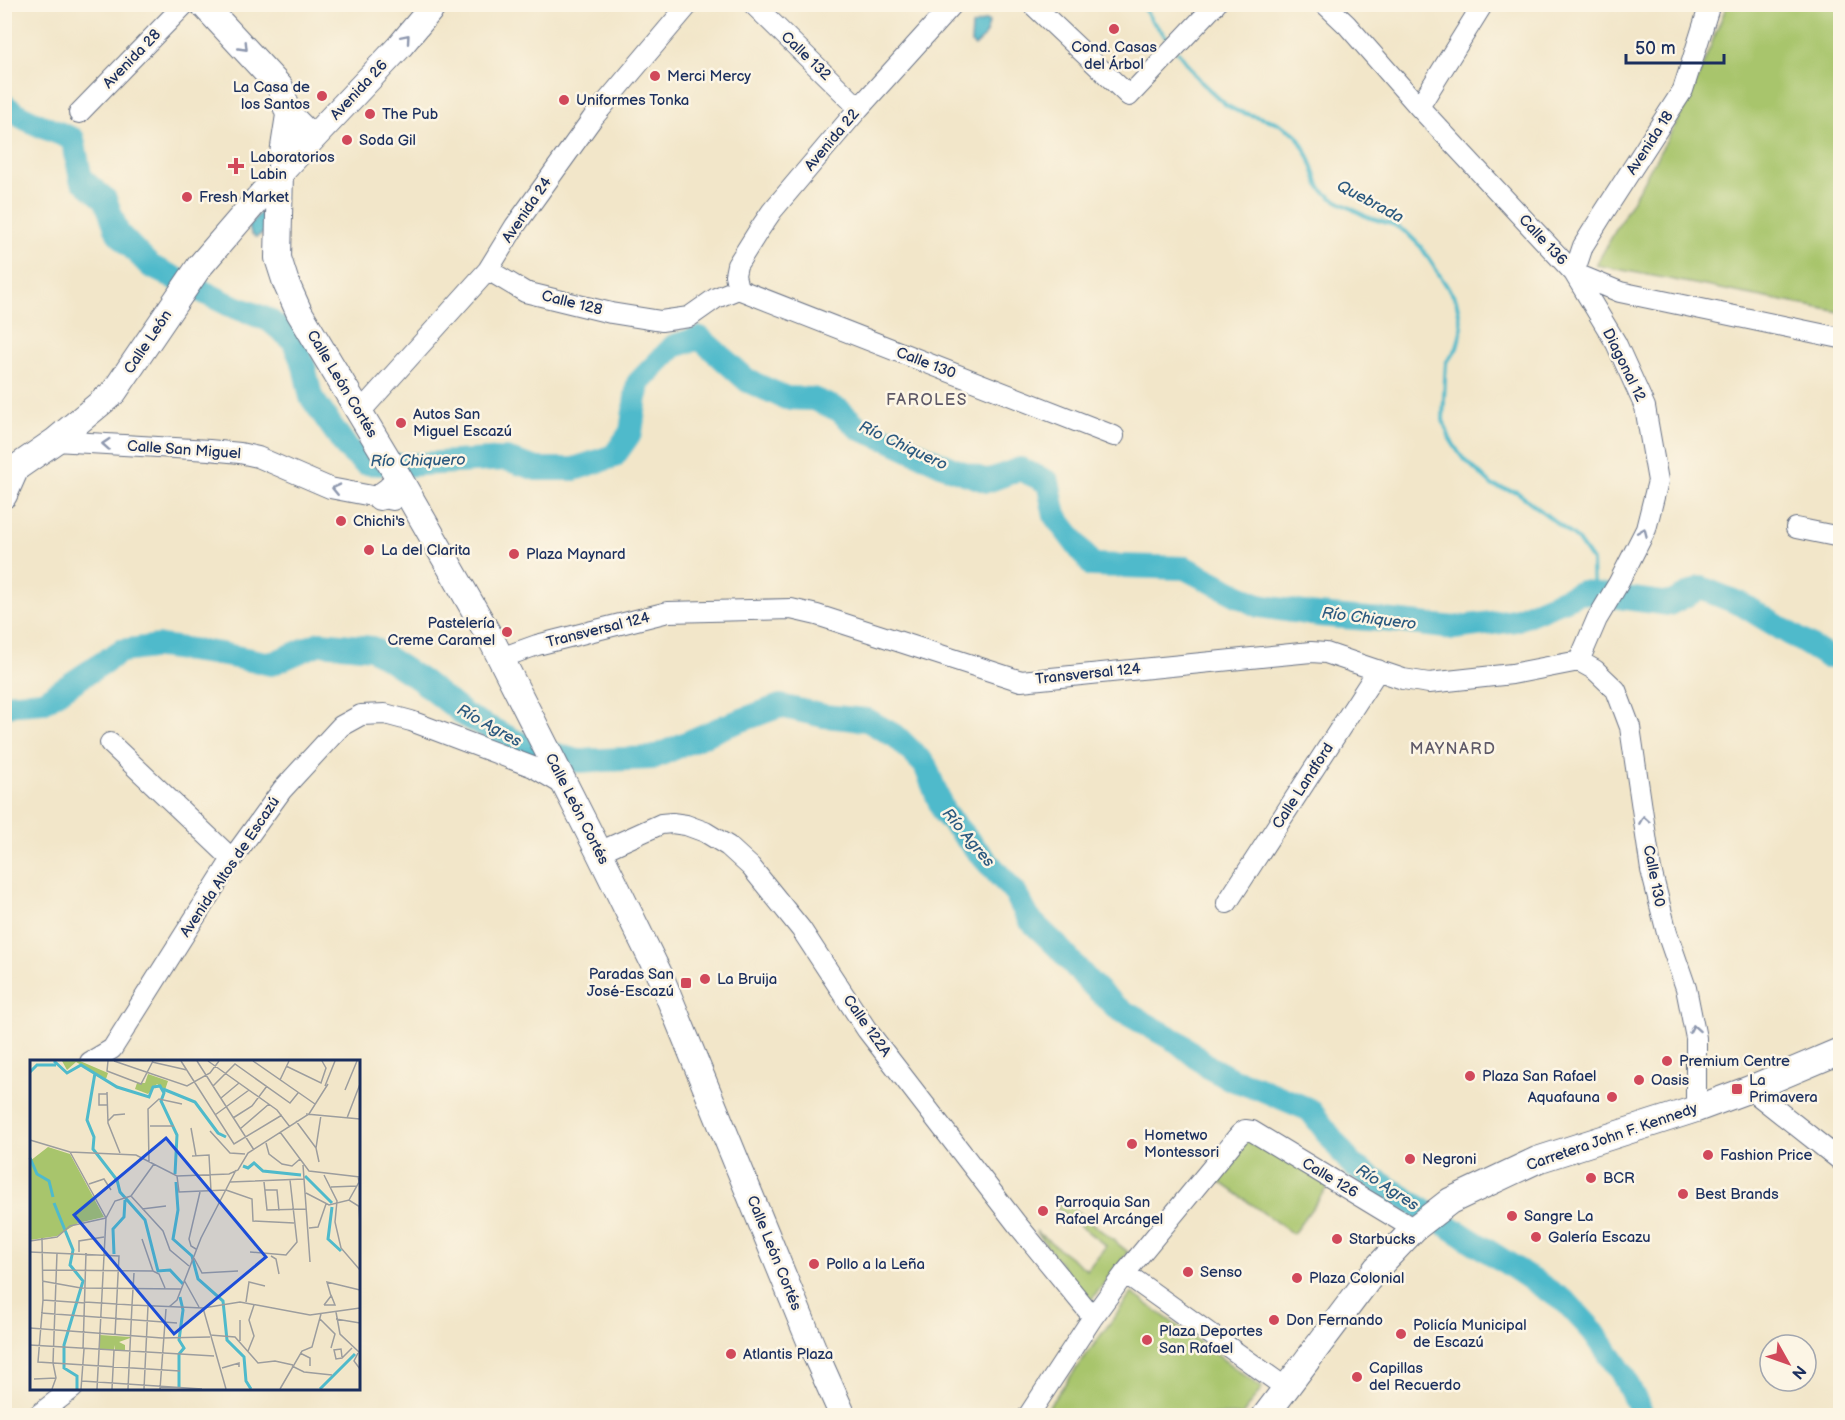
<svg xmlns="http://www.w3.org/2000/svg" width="1845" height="1420" font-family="'Balsamiq Sans',sans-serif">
<rect width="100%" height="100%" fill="#fcf5e5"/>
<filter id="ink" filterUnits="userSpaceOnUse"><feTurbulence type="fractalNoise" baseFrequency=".0167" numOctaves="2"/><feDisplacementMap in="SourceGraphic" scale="12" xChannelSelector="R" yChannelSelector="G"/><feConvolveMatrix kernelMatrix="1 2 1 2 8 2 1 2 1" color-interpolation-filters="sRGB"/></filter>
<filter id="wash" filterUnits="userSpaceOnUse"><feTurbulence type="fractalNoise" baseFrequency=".008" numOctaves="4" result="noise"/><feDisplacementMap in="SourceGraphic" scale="24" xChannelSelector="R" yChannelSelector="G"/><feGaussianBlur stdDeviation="1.35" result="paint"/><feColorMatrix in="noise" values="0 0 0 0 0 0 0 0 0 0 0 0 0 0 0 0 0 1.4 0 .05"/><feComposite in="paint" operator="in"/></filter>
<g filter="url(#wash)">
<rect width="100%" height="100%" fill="#f2e6c9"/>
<path fill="#a8c56c" stroke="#627a65" stroke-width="1.5" d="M1727,5H1840V312L1596,265L1688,102Z
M1247,1134L1329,1185L1293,1234L1212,1176Z
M1063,1200L1128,1252L1089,1303L1036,1231L1087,1270L1106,1246L1057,1208Z
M1132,1293L1262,1388L1242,1415H1042Z"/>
<path fill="#4fbacb" stroke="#357494" stroke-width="1.5" d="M986,20L989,22C987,33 984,39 975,46L971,43L972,26Z
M261,212L265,213L270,219L266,232L256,237L252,234L248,226Z"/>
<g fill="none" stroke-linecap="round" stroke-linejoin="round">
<path stroke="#4fbacb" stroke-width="4" d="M1141,4L1152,21L1172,43
M1178,52L1199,80L1226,105L1237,111L1276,122L1296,134L1309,157L1320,188L1332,198L1367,217L1394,225L1407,233L1421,247L1456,300L1462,327L1457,348L1446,363L1445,378L1443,420L1450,439L1461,456L1493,486L1517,492L1576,538L1592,561L1593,593"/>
<path stroke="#4fbacb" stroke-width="24" d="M4,105C24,121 50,129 73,139L81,179L105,199L118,233L150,266L230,305L269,320L293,340L304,366L311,397L347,448L364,463L404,465L506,459L537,469H574L614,456L631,432L638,383L674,346L700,338L748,381L786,398L813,399L839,410L860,429L892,441L950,468L987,481L1020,469L1048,482L1055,516L1092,565L1185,568L1259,606L1318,615L1394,621L1454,628L1515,620L1582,592L1669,604L1701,588L1741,604L1828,657L1840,656
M4,705L43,702L121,651L160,646L220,654L271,664L320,643L372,648L422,681L466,716L523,745L577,761L652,758L723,727L780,706L824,716L867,720L897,737L925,765L944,813L1015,893L1029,919L1057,946L1090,983L1117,1008L1178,1042L1210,1068L1233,1080L1256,1087L1310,1110L1352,1165L1510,1265L1567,1303L1592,1330L1622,1373L1643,1416"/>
</g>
</g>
<g filter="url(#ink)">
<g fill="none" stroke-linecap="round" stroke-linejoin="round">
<defs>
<path id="minor" d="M753,4L859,108
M1032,4L1129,96L1216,4
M1325,4L1347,25L1419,107L1574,273L1620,292L1840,338
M1419,107L1483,4
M79,113L185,4
M488,270L525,292L611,313L661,321L689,317L716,298L738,289
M1574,273L1616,343L1645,407L1658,481L1646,529L1618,584L1597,619L1579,661
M1574,273L1583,246L1601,217L1683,90L1710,4
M738,289L1114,436
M738,289L735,275L737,265L759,230L772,211L859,108L953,4
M360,412L488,270L515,226L592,119L689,4
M55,441L209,450L240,453L258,457L330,488L393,500
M1796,528L1840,537
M501,658L537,645L668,612L791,609L817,615L1021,681L1311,652L1326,653L1403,679L1429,683L1512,674L1579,661
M1579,661L1595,670L1616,690L1630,727L1651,870L1667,933L1686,988L1696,1038V1109
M110,743L232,859
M599,852L661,824L672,823L686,825L705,832L728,846L751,867L801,929L867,1030L1016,1223L1093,1317
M1227,903L1378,670
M90,1062L112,1049L232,859L282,790L341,726L361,715L385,714L411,721L533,767L567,787
M1750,1089L1840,1160
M1125,1273L1286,1388
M37,1416L73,1388
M1028,1416L1093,1317L1125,1273L1239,1135L1245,1130L1252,1131L1414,1229"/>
<path id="major" d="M203,4L280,87L289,115L301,127
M289,115L280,173L278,258L286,283L299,312L396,473L491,639L599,852L661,978L814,1351L843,1416
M4,495L16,468L55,441L114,392L199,267L280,173L400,46L435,4
M380,497L391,489L398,477
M1265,1416L1376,1269L1414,1229L1450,1201L1537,1160L1696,1109L1750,1089L1840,1051"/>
</defs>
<use href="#minor" stroke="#666f83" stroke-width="22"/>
<use href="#major" stroke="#666f83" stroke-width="28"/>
<use href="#minor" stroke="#fff" stroke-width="20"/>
<use href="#major" stroke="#fff" stroke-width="26"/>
</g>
<defs><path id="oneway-chevron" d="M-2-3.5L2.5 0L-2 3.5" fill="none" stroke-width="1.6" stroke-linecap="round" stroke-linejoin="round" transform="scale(1.5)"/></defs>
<g stroke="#8d97ae">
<use href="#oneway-chevron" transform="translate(406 38) rotate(-49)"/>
<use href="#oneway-chevron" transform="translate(244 47) rotate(46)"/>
<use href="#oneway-chevron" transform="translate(106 444) rotate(-176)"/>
<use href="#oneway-chevron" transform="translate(336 489) rotate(-167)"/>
<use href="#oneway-chevron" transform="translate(1643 532) rotate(-67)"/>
<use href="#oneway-chevron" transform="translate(1644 820) rotate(-99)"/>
<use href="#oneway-chevron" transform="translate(1694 1029) rotate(-100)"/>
</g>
</g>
<g fill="#d1495b" stroke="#fcf5e5" stroke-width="2">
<circle cx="1114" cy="29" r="6"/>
<circle cx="655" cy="76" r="6"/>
<circle cx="322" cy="96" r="6"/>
<circle cx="564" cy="100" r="6"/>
<circle cx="370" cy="114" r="6"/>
<circle cx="347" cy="140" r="6"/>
<path d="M233 157h6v6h6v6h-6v6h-6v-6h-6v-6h6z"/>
<circle cx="187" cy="197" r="6"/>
<circle cx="401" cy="423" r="6"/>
<circle cx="341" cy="521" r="6"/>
<circle cx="369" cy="550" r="6"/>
<circle cx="514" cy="554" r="6"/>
<circle cx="507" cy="632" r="6"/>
<circle cx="705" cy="979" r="6"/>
<rect x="680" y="977" width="12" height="12" rx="3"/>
<circle cx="1667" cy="1061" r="6"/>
<circle cx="1470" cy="1076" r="6"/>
<circle cx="1639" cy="1080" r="6"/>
<rect x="1731" y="1083" width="12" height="12" rx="3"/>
<circle cx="1612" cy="1097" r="6"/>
<circle cx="1132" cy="1144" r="6"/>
<circle cx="1708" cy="1155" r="6"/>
<circle cx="1410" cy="1159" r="6"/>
<circle cx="1591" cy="1178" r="6"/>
<circle cx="1683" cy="1194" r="6"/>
<circle cx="1043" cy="1211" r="6"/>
<circle cx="1512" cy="1216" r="6"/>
<circle cx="1536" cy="1237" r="6"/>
<circle cx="1337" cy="1239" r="6"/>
<circle cx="814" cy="1264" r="6"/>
<circle cx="1188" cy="1272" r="6"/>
<circle cx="1297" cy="1278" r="6"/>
<circle cx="1274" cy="1320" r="6"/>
<circle cx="1401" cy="1334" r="6"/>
<circle cx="1147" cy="1340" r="6"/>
<circle cx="731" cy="1354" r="6"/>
<circle cx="1357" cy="1377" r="6"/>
</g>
<g text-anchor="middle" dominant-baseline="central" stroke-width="5" stroke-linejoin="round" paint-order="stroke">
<g font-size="15" fill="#1b2f5e" stroke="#fcf5e5" text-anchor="start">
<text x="1114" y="47" text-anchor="middle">Cond. Casas<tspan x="1114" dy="17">del Árbol</tspan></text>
<text x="667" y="76">Merci Mercy</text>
<text x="310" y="87" text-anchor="end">La Casa de<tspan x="310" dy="17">los Santos</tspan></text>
<text x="576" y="100">Uniformes Tonka</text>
<text x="382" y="114">The Pub</text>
<text x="359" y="140">Soda Gil</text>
<text x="250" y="157">Laboratorios<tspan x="250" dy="17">Labin</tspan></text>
<text x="199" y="197">Fresh Market</text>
<text x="413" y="414">Autos San<tspan x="413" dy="17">Miguel Escazú</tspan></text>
<text x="353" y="521">Chichi's</text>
<text x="381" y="550">La del Clarita</text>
<text x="526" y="554">Plaza Maynard</text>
<text x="495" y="623" text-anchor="end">Pastelería<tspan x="495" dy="17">Creme Caramel</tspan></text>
<text x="674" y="974" text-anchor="end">Paradas San<tspan x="674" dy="17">José-Escazú</tspan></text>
<text x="717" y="979">La Bruija</text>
<text x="1679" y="1061">Premium Centre</text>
<text x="1482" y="1076">Plaza San Rafael</text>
<text x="1651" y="1080">Oasis</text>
<text x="1749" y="1080">La<tspan x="1749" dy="17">Primavera</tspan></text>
<text x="1600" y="1097" text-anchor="end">Aquafauna</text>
<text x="1144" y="1135">Hometwo<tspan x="1144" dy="17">Montessori</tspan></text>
<text x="1720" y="1155">Fashion Price</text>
<text x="1422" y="1159">Negroni</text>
<text x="1603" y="1178">BCR</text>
<text x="1695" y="1194">Best Brands</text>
<text x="1055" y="1202">Parroquia San<tspan x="1055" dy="17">Rafael Arcángel</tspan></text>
<text x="1524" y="1216">Sangre La</text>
<text x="1548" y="1237">Galería Escazu</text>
<text x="1349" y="1239">Starbucks</text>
<text x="826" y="1264">Pollo a la Leña</text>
<text x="1200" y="1272">Senso</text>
<text x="1309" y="1278">Plaza Colonial</text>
<text x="1286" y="1320">Don Fernando</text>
<text x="1413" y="1325">Policía Municipal<tspan x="1413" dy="17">de Escazú</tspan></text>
<text x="1159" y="1331">Plaza Deportes<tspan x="1159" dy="17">San Rafael</tspan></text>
<text x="743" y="1354">Atlantis Plaza</text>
<text x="1369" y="1368">Capillas<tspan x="1369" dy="17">del Recuerdo</tspan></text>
</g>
<g font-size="15" fill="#1b2f5e" stroke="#fcf5e5">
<text transform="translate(806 56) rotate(44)">Calle 132</text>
<text transform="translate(132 59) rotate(-46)">Avenida 28</text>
<text transform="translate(359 90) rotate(-47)">Avenida 26</text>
<text transform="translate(832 140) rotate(-50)">Avenida 22</text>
<text transform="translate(1650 143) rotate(-57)">Avenida 18</text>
<text transform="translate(527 210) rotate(-56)">Avenida 24</text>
<text transform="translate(1543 240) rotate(47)">Calle 136</text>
<text transform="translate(572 303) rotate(14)">Calle 128</text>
<text transform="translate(148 342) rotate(-56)">Calle León</text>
<text transform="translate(926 363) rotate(21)">Calle 130</text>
<text transform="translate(1624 365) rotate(64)">Diagonal 12</text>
<text transform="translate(342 384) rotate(59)">Calle León Cortés</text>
<text transform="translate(184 450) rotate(4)">Calle San Miguel</text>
<text transform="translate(598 630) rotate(-14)">Transversal 124</text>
<text transform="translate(1088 674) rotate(-6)">Transversal 124</text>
<text transform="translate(1303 786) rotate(-57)">Calle Landford</text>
<text transform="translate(577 809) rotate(63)">Calle León Cortés</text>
<text transform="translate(230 867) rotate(-56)">Avenida Altos de Escazú</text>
<text transform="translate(1654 876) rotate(79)">Calle 130</text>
<text transform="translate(867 1026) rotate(55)">Calle 122A</text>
<text transform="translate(1612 1137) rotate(-19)">Carretera John F. Kennedy</text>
<text transform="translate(1330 1178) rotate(31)">Calle 126</text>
<text transform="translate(774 1253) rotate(68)">Calle León Cortés</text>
</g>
<g font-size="16" font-style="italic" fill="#2b597f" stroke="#fcf5e5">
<text transform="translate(1370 202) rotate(28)">Quebrada</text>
<text transform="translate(903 446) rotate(25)">Río Chiquero</text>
<text transform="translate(418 461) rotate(-1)">Río Chiquero</text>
<text transform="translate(1369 619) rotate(7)">Río Chiquero</text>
<text transform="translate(489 726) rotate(29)">Río Agres</text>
<text transform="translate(968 838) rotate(50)">Río Agres</text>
<text transform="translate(1387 1188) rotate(33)">Río Agres</text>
</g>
<g font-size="16" letter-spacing="1.5" fill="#5f5a68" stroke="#fcf5e5">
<text x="927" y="400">FAROLES</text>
<text x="1453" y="749">MAYNARD</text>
</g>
</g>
<g transform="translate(30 1060)">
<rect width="330" height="330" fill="#f2e6c9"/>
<path d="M32,1H50L78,13L76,19L46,2L37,10ZM118,14L138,21L135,30L127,24L118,34L105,29L107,23H115ZM18,87L40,94L74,157L48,163L27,176L0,180V101ZM70,275L100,277V278L89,282L95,285V290H85V285L84,290L70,289Z" fill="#a8c56c"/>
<path fill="none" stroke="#4fbacb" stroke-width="3" d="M24,1L37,13L51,5L87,27L119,37L123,27L130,26L134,33L131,41L147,75L145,114M0,12L7,5H26M65,13L57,60L64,77L63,89L87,120L90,132L115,160L128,211L140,210L153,224M133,29L165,42L188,73L196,77M0,98L7,114L19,121L23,137M213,106L218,108L224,103L233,111L271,115M275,116L302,143M146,122L148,150L143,179L162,196L168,219L193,241L197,280L214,297L216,321L221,329M24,143L43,190L40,205L53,221L34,285V308L47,316V329M302,147L298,179L311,191M84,194L83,169L94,157L95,140M149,328V294L154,288L149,280L153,250L150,237M290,329L325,294"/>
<path fill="none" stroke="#9c9d9e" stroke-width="1.5" d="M78,1L77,11L111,24L123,1M84,1L157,26L180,13L189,1M151,1L204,84L252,55M167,1L224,90M178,1L247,50L260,67M223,1L285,44M122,2L157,10M256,6L291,23L296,8L292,1M250,20L259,1M183,26L205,4L260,43L268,33M295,26L305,1M315,30L327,1M77,32L78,63L90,93M77,34H69V45H77M191,38L209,23M276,54L330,59M185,55L219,30M203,58L222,46L237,26M317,58L330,24M78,61L84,55L95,54M266,61L286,88M120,66H144M161,68L166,96M210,69L239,44M180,71L200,93L215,94M250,72L279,111L330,117M0,80L40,92L106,95L147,116L199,114L208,110L218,93L279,54L298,24M236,83L239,94L252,104L262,106L270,99M40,92L76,158L67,329M162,96L179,95L181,131M119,102L118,49L129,39L152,44M289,102L286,88L291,55M273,105L280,202M294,115L307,141L305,162L311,188L330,210M147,116L149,132L196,130M200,122L274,119M234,122L237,150L276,149M59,124L74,119L81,130M301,127L327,126M196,130L222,139L223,161L264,163M235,130H247L249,151M276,133L299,145L319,140L330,147M101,136L133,171L140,190L159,206M101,136L124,104M319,140L329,122L328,116M329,147L330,165M112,149L136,146M76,158L85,141L101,136M279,168L288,167L296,144M12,178L13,240L8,302L150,311M112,179L123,211M0,181L27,177L40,166L76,158M166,189L161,186L159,179L170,132M0,192L89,196L85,275M49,192V181L74,177M220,192L256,195L267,182L260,120M241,196L246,199L249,214M164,198L172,213L208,211M12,210L123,211M123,211L129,214L135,228M154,220L169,247M12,221L51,228L151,229M13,240L55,243M55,242L102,245L104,213M216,242L219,222L235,226M294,245L301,236L297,222L330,230M294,245H305L301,235M139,247L147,240L171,178L206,110M173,248L196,329M306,252L310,274L330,293M11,253L147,263M290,259L305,274L301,288M306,259L330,263M0,268L132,278L180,277M180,275L205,277L228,303L245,301L263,305M210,281V260M0,285L184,296M53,289L56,193M218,291L224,276L219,260L224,245M270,293L280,298V306M328,293L324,301L330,309M312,297L311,289L304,290L306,299L312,298L322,288M262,306L274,312L302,315M192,308L209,303V307M4,319L26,318M52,321L172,329M22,329L26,318L23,303L27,193M51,329L54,289M82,329L84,290M98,329L102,245L173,248L210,242L280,255L330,248M114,329L118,246M130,329L136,249M250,329L272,291L282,287L291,254"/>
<path fill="#1d4ed8" fill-opacity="0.15" stroke="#1d4ed8" stroke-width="3" d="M136,78L236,197L144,274L44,155Z"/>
<rect width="330" height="330" fill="none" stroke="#1b2f5e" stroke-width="3"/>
</g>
<rect width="1845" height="1420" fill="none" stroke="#fcf5e5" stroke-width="24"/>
<g transform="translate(1788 1363) rotate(130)"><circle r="28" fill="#fcf5e5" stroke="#a2a6af" stroke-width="1.5"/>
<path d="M0-4.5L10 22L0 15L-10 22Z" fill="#d1495b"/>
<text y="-9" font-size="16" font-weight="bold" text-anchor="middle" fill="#1b2f5e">N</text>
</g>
<path d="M1626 54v9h98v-9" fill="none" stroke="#1b2f5e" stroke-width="3"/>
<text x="1635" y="54" font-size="18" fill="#1b2f5e" stroke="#fcf5e5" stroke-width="4.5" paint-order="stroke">50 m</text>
</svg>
